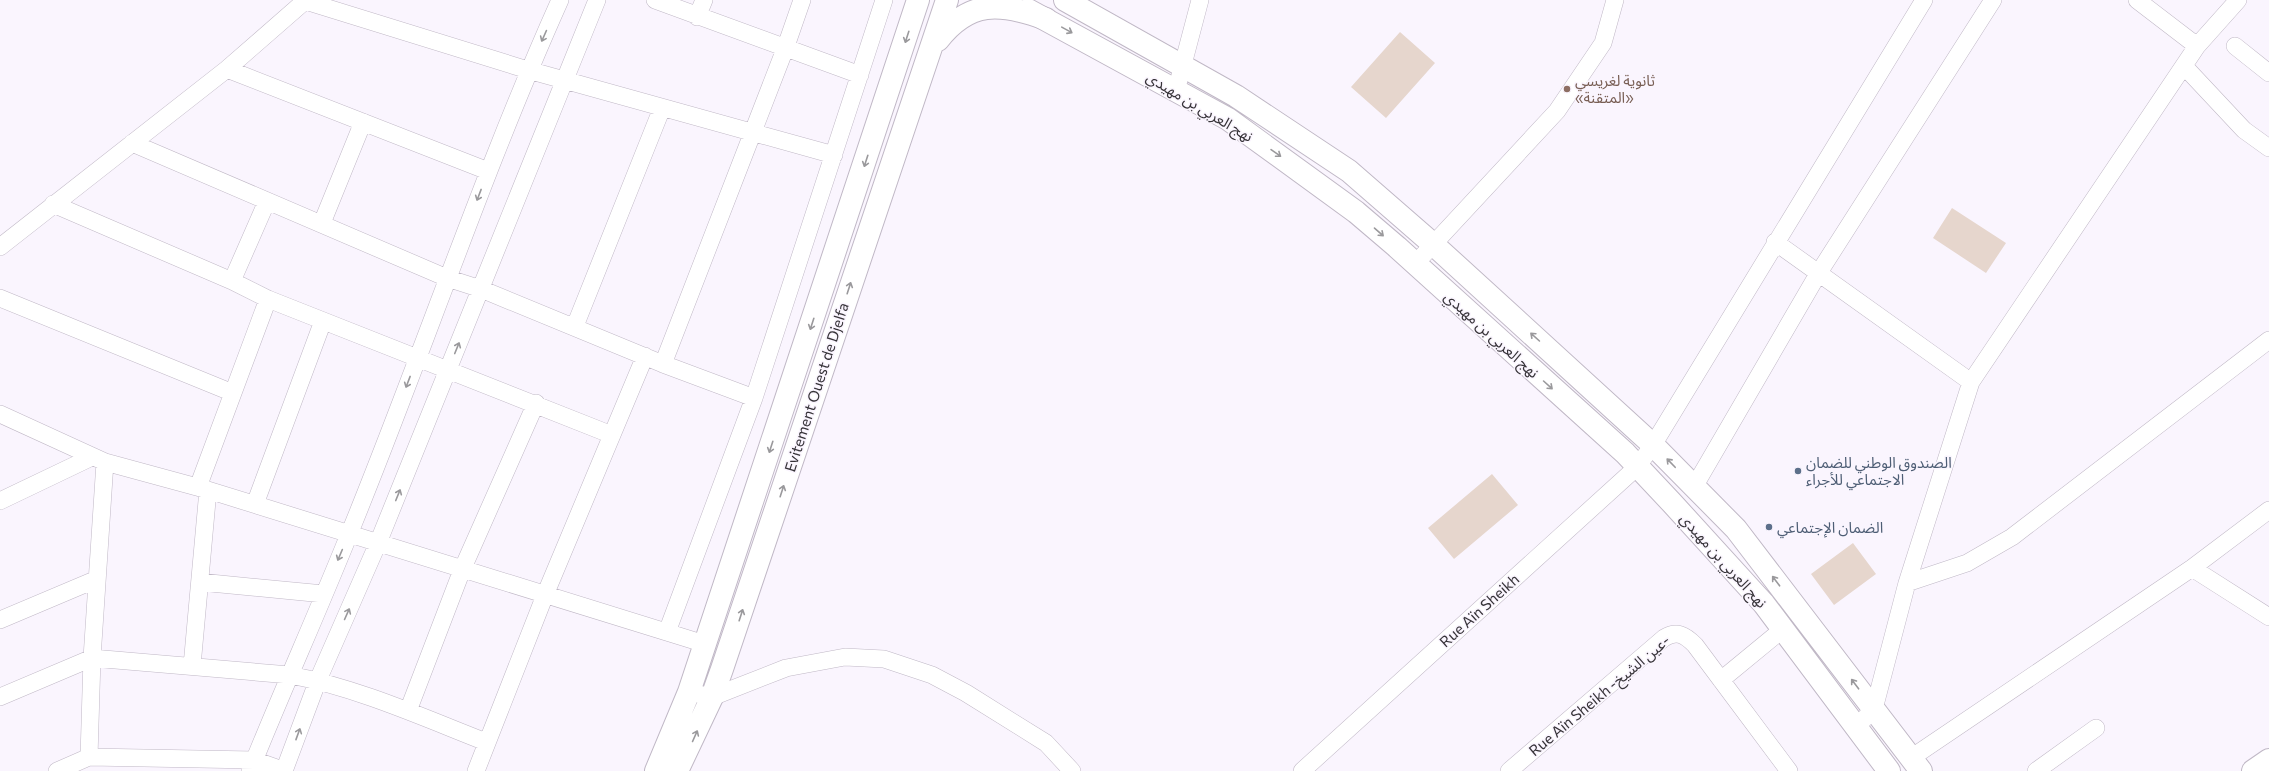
<svg xmlns="http://www.w3.org/2000/svg" width="2269" height="771" font-family="Commissioner,'Noto Sans Arabic',sans-serif">
<rect width="100%" height="100%" fill="#faf5fe"/>
<path fill="#e6d6cd" d="M1400,32L1435,63L1386,118L1351,87Z
M1952,208L2006,243L1986,273L1933,238Z
M1492,474L1518,505L1454,559L1428,528Z
M1853,543L1876,574L1834,605L1811,574Z"/>
<g fill="none" stroke-linecap="round" stroke-linejoin="round">
<defs>
<path id="street" d="M655,0L860,75
M2137,0L2197,46
M305,1L528,70L834,155
M697,17L704,0
M2235,46L2269,73
M2184,66L2244,130L2269,148
M227,69L488,171
M1176,91L1200,0
M132,143L447,278L481,289L663,364L754,398
M53,204L232,281L268,299L612,435
M322,223L363,122
M1775,242L1971,382
M0,247L227,69L306,0
M1415,264L1557,111L1603,43L1615,0
M232,281L267,201
M0,298L233,393
M575,326L662,108
M663,364L785,49L802,0
M0,414L105,462L208,490L705,644
M198,487L268,299
M1694,487L1818,274L1993,0
M0,501L92,457
M255,504L323,321
M2192,568L2269,617
M200,582L324,594
M1907,583L1967,563L2012,537L2269,340
M0,620L97,579
M667,632L754,398L884,0
M192,666L208,490
M1721,680L1783,629
M689,692L712,697L786,668L845,657L884,659L932,675L966,693L1046,743L1072,771
M0,697L92,658L290,675C358,688 422,717 486,742
M408,711L462,570L536,403
M1857,726L1874,709L1907,583L1971,382L2197,46L2238,0
M89,757L92,658L105,462
M1911,758L2192,568L2269,510
M57,771L89,757L254,760L285,771
M250,771C282,691 318,612 350,532C422,356 482,174 560,0
M284,771L318,680L378,543L597,0
M476,771L545,595L645,356
M1302,771L1637,467L1653,445L1924,0
M1509,771L1664,638C1677,630 1685,635 1695,645L1789,771
M2036,771L2096,728"/>
<path id="secondary" d="M1065,0L1236,96L1349,171L1434,245L1653,445L1736,529L1921,771
M1028,10L1228,119L1356,212L1397,247L1625,453L1672,503L1764,604L1889,771
M2253,771L2269,760"/>
<path id="highway" d="M938,40C969,0 1000,2 1046,19
M656,771L689,692L918,0
M677,771L712,697L722,669L947,0"/>
</defs>
<use href="#street" stroke="#c0b8c6" stroke-width="18"/>
<use href="#secondary" stroke="#c0b8c6" stroke-width="24"/>
<use href="#highway" stroke="#c0b8c6" stroke-width="24"/>
<use href="#street" stroke="#fff" stroke-width="17"/>
<use href="#secondary" stroke="#fff" stroke-width="22"/>
<use href="#highway" stroke="#fff" stroke-width="22"/>
</g>
<defs><path id="oneway-shaft" d="M-6 0H5M1.5-3L5.5 0L1.5 3" fill="none" stroke-width="1.6" stroke-linecap="round" stroke-linejoin="round"/></defs>
<g stroke="#9a999c">
<use href="#oneway-shaft" transform="translate(1067 30) rotate(29)"/>
<use href="#oneway-shaft" transform="translate(544 36) rotate(114)"/>
<use href="#oneway-shaft" transform="translate(907 37) rotate(108)"/>
<use href="#oneway-shaft" transform="translate(1276 153) rotate(35)"/>
<use href="#oneway-shaft" transform="translate(866 161) rotate(108)"/>
<use href="#oneway-shaft" transform="translate(479 195) rotate(111)"/>
<use href="#oneway-shaft" transform="translate(1379 232) rotate(41)"/>
<use href="#oneway-shaft" transform="translate(849 288) rotate(-72)"/>
<use href="#oneway-shaft" transform="translate(812 324) rotate(108)"/>
<use href="#oneway-shaft" transform="translate(1535 337) rotate(-138)"/>
<use href="#oneway-shaft" transform="translate(457 348) rotate(-68)"/>
<use href="#oneway-shaft" transform="translate(408 382) rotate(111)"/>
<use href="#oneway-shaft" transform="translate(1548 385) rotate(42)"/>
<use href="#oneway-shaft" transform="translate(771 447) rotate(108)"/>
<use href="#oneway-shaft" transform="translate(1671 463) rotate(-134)"/>
<use href="#oneway-shaft" transform="translate(782 491) rotate(-72)"/>
<use href="#oneway-shaft" transform="translate(398 495) rotate(-68)"/>
<use href="#oneway-shaft" transform="translate(340 555) rotate(113)"/>
<use href="#oneway-shaft" transform="translate(1776 581) rotate(-127)"/>
<use href="#oneway-shaft" transform="translate(347 614) rotate(-66)"/>
<use href="#oneway-shaft" transform="translate(741 615) rotate(-72)"/>
<use href="#oneway-shaft" transform="translate(1855 684) rotate(-127)"/>
<use href="#oneway-shaft" transform="translate(298 734) rotate(-70)"/>
<use href="#oneway-shaft" transform="translate(695 736) rotate(-66)"/>
</g>
<circle fill="#8d6e63" stroke="#faf5fe" stroke-width="1.5" cx="1567" cy="89" r="4"/>
<g fill="#5c6f8a" stroke="#faf5fe" stroke-width="1.5">
<circle cx="1798" cy="471" r="4"/>
<circle cx="1769" cy="527" r="4"/>
</g>
<g text-anchor="middle" dominant-baseline="central" stroke-width="3" stroke-linejoin="round" paint-order="stroke">
<g font-size="15" fill="#785e54" stroke="#faf5fe" text-anchor="start">
<text x="1575" y="80">ثانوية لغريسي<tspan x="1575" dy="17">«المتقنة»</tspan></text>
</g>
<g font-size="15" fill="#363338" stroke="#faf5fe">
<text transform="translate(1200 106) rotate(31)">نهج العربي بن مهيدي</text>
<text transform="translate(1492 334) rotate(42)">نهج العربي بن مهيدي</text>
<text transform="translate(816 387) rotate(-72)">Evitement Ouest de Djelfa</text>
<text transform="translate(1724 560) rotate(48)">نهج العربي بن مهيدي</text>
<text transform="translate(1479 610) rotate(-42)">Rue Aïn Sheikh</text>
<text transform="translate(1599 695) rotate(-40)">Rue Aïn Sheikh -عين الشيخ-</text>
</g>
<g font-size="15" fill="#4e5e75" stroke="#faf5fe" text-anchor="start">
<text x="1806" y="462">الصندوق الوطني للضمان<tspan x="1806" dy="17">الاجتماعي للأجراء</tspan></text>
<text x="1777" y="527">الضمان الإجتماعي</text>
</g>
</g>
</svg>
